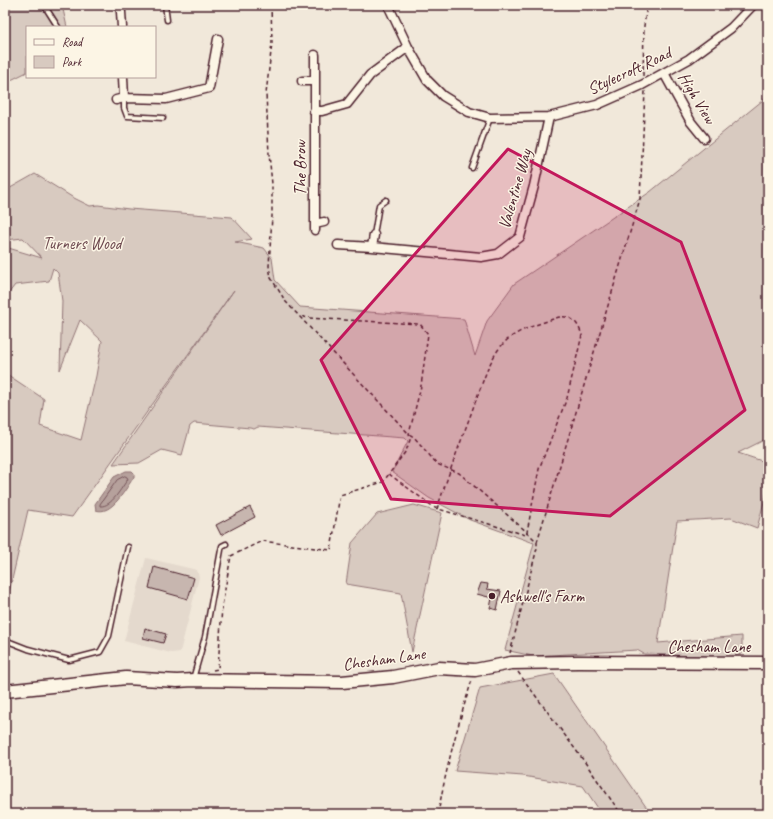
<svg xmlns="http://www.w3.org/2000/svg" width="773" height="819" font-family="Caveat,sans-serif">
<rect width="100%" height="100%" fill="#f1e8da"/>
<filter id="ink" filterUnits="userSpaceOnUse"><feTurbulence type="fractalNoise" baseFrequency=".025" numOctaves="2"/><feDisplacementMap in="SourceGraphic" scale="8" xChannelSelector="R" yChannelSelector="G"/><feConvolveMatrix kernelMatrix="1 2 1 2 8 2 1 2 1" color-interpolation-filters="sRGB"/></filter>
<g filter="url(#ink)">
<path fill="#e4d9cd" d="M146,558L197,570L199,577L180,652L171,653L124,641Z"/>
<path fill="#d8cac0" stroke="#917476" d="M5,5H62L67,27H27V72L5,83Z
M768,96V438L738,453L762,461L768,459V487L757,528L731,518L677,521L658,643L742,636V654L729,657L644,654L637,650L533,656L505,650L534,543L470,520L429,498L392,472L408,441L405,438L258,427L254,429L250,428L194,423L190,426L182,455L162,450L139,463L113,464L234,290L72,517L28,510L5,610V373L44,399L40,426L81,440L96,376L102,341L80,320L60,370L62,301L58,273L53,268L49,281L15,285L5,298V247L42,258L23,238L5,240V191L35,174L72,197L90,206L98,205L129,209L232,217L252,239L235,242L264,248L272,258L275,280L300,307L464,319L475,356L487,321L514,284L650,192Z
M414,505L442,513L412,652L401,593L346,584L352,543L377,514Z
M554,674L651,814H602L583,786L523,776L455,771L480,688Z"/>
<path fill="#b6a19c" stroke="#8b6d6f" d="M126,471H132L134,473V477C126,488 112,516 96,510L95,504L114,477Z"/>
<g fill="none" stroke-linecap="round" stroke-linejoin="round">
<path stroke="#755358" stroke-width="1" d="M125,476L127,477L128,479C121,488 112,507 100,506V504L117,480Z"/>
</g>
<path fill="#c7b6af" stroke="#4a1f2b" d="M250,507L255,517L221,535L216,525Z
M154,567L194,578L188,599L149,588Z
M481,583L488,584L487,589L501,591L497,610L490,608L492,598L477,594Z
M145,628L166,634L163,643L143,638Z"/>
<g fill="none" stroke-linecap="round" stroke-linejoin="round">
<defs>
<path id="lane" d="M44,5L58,27
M165,5L167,20
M124,98V108L127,116L163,118
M472,168L490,118
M374,235L379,205L386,200
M5,640L28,649L69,660L100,652L109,636L128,547
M193,679L205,637L221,550L222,546L226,544"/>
<path id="street" d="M119,5L121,12L122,27
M388,5L408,47L427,80L443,96L469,112L490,118L549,117L597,105L642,85L689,59L731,28L753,5
M315,55V230
M664,73L691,122L704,138
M123,77L124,98
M302,81H315
M116,100L124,98L166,99L209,88L218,39
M314,111H322L347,104L370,75L408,47
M315,224L324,222
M338,245L372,247L481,257L498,254L520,237L534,186L549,117
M372,247L374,235"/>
<path id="secondary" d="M5,691L126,678L177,681L193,680L342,682L393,677L439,668L475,670L511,663L578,662L768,663"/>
</defs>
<use href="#lane" stroke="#4a1f2b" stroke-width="7"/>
<use href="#street" stroke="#4a1f2b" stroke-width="11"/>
<use href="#secondary" stroke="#4a1f2b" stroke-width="15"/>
<path stroke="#4a1f2b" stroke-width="1.5" stroke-dasharray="4 3" stroke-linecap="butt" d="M271,5L272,43L266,94L269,154L272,184V216L269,266L271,278L286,302L409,434L414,437L437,464L459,473L527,532L537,542V548L510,653
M643,76L644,26L647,5
M389,474L435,508L526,535L527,532
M437,509C449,472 463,436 476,400C483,382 489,360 502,345C514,331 536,325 553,319C569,313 577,320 582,335L567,398L539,469L527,532
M537,542L640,199L645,91
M213,670L218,669L222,606L231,556L262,541L331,550L340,495L383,482L406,451L410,440L409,434L421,386L428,334L420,324L308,318L301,316
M518,672L584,761L621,814
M438,814C446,768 458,724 472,680"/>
<use href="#lane" stroke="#fcf5e5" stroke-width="4"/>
<use href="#street" stroke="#fcf5e5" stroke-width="8"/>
<use href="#secondary" stroke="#fcf5e5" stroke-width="12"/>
</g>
</g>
<path fill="#c2185b" fill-opacity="0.2" stroke="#c2185b" stroke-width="3" stroke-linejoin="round" d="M508,149L681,242L745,410L610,516L391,499L321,360Z"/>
<circle fill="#4a1f2b" stroke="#fcf5e5" stroke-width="1.5" cx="492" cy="596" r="4"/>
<g text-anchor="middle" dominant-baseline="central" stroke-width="3" stroke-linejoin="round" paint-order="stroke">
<g font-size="17" fill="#4a1f2b" stroke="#fcf5e5">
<text transform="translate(629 71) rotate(-25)">Stylecroft Road</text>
<text transform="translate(697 98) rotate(59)">High View</text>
<text transform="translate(300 168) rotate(-90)">The Brow</text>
<text transform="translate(515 189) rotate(-74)">Valentine Way</text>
<text x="709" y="646">Chesham Lane</text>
<text transform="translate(384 659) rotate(-8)">Chesham Lane</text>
</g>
<g font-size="17" fill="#6e4a50" stroke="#fcf5e5">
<text x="82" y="243">Turners Wood</text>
</g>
<g font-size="17" fill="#4a1f2b" stroke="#fcf5e5" text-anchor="start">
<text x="500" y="596">Ashwell's Farm</text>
</g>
</g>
<rect width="773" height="819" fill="none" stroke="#fcf5e5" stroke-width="20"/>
<rect x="10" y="10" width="753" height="799" fill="none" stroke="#4a1f2b" stroke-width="1.5" filter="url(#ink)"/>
<rect x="26" y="26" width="130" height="52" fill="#fcf5e5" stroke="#b59f9b"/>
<rect x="34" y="39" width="20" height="6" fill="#fcf5e5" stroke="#b59f9b"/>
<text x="62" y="46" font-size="12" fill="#4a1f2b">Road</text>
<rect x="34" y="56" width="20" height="12" fill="#d8cac0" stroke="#b59f9b"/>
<text x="62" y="66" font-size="12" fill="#4a1f2b">Park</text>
</svg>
